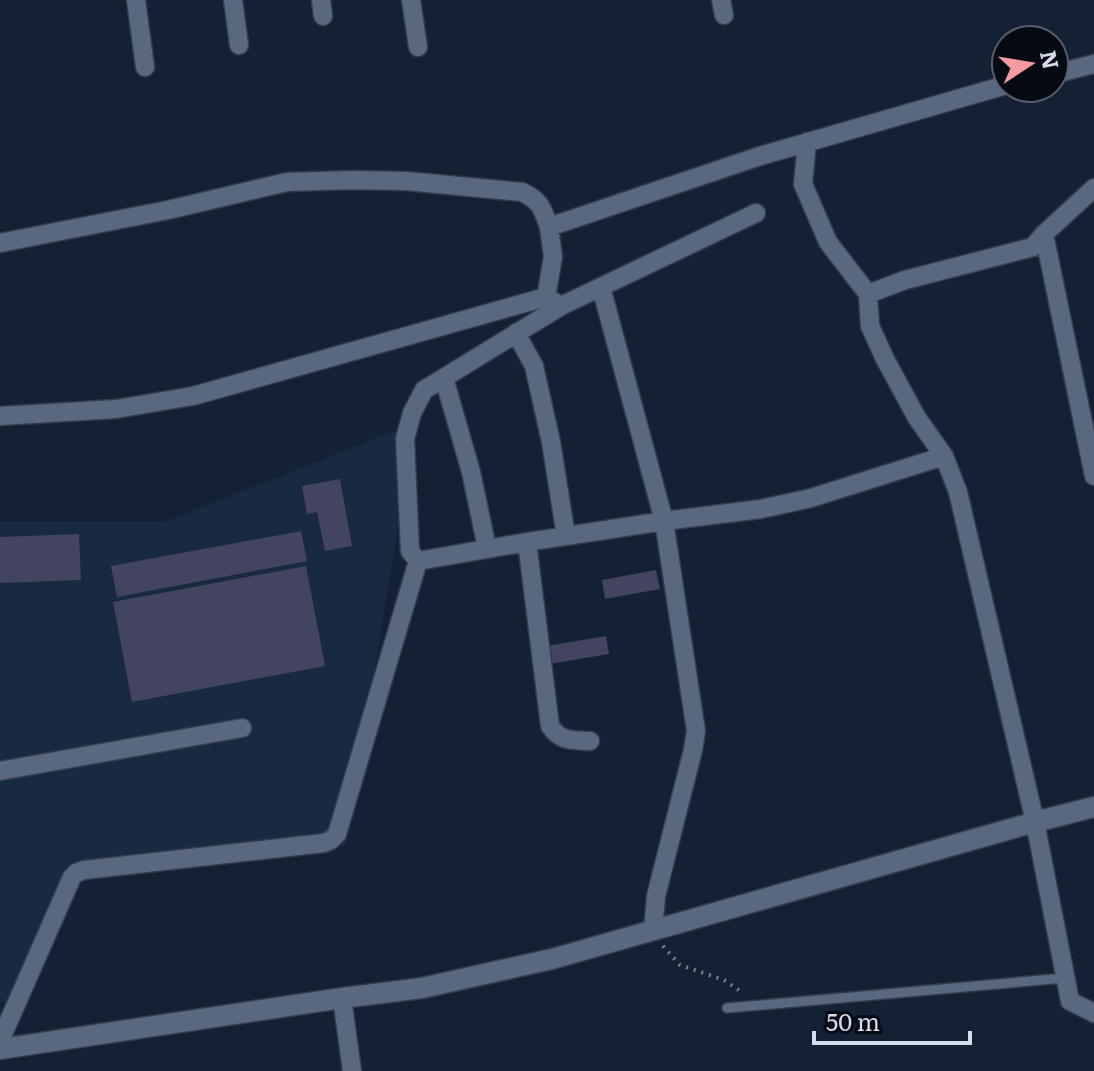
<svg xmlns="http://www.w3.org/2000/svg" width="1094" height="1071" font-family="Literata,serif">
<rect width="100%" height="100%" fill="#142134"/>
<path fill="#1a2942" d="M416,422L345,846L78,876L28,999L0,1002V521H167Z"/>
<path fill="#43445d" d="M340,479L352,546L325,551L317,512L307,514L302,486Z
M301,531L307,561L117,597L111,566Z
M79,534L81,580L0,583V537Z
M306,566L325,666L132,702L113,602Z
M656,570L660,589L605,599L602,580Z
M606,636L609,654L550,664L547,646Z"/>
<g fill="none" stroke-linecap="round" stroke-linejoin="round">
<defs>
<path id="service" d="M727,1008L1065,978"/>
<path id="minor" d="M136,0L145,67
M233,0L239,45
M321,0L323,16
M411,0L418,47
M721,0L724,15
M1054,74L1094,64
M807,142L803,184L828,242L868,294
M1094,188L1044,234L1033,247L905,280L868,294L870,326L885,359L917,418L944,456L958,492L1035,822L1070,1001L1094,1013
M756,213L561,306L424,390L412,413L405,439L410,551L418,561L527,542L664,521L761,509L811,498L944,456
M1044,234L1094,476
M0,243L168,210L287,182L352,180L406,181L522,192C541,201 542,208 549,227
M601,287L664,521L696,731L693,750L656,896L653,931
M546,297L553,257L549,227L760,156L1006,85
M516,333L534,366L551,442L566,536
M444,378L471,472L487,548
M0,416L116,409L193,396L546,297L561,306
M527,542L550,726C561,742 572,740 590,741
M0,771L242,728
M342,998L352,1071
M0,1041L72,877L76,873L84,870L324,843L331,840L337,834L418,561"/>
<path id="tertiary" d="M0,1049L342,998L422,988L552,959L1035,822L1094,807"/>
</defs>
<use href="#service" stroke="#343c4c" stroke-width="12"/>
<use href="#minor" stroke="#343c4c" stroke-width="21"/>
<use href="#tertiary" stroke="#343c4c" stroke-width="23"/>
<path stroke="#778292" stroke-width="4" stroke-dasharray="2 6" stroke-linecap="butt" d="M663,946L680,965L724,980L743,993"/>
<use href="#service" stroke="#59687f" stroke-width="9"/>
<use href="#minor" stroke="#59687f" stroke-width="18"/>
<use href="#tertiary" stroke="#59687f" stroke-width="20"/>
</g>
<g transform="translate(1030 64) rotate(78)"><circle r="38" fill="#060a13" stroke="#585e69" stroke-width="2"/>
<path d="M0-6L14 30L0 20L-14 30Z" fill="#f49aa2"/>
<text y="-12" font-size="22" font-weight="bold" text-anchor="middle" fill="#d3dce9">N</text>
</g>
<path d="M814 1031v12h156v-12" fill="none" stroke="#d3dce9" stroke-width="4"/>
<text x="826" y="1031" font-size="24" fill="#d3dce9" stroke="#060a13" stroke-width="6" paint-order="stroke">50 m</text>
</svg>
